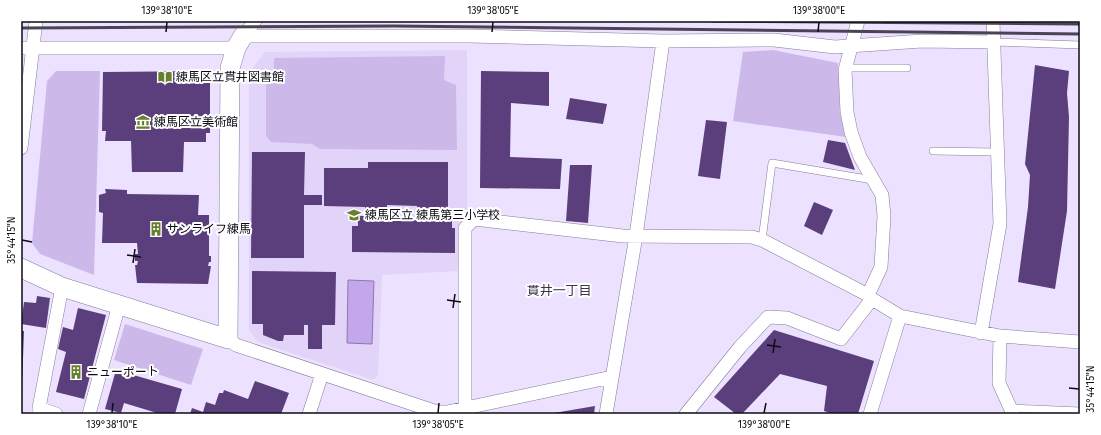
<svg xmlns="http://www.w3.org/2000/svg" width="1101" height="435" font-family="'Fira Sans','Noto Sans JP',sans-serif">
<rect width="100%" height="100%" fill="#ece1ff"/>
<path fill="#e2d4f8" d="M467,50V210L459,213V271L382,275L378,375L373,380L258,342L249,330V73L265,52Z"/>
<path fill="#ccb9ea" d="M773,50L838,63L840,113L846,137L733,121L743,52Z
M445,56L444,80L456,85L457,150L320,149L312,144L271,142L266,136V73L274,71V58Z
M56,71H100L94,275L40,254L32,243L47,81Z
M125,324L203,349L191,385L114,360Z"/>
<path fill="#c3a6ec" stroke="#8d78ab" d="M348,280L374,281L372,344L347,343Z"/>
<path fill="#5b3f7c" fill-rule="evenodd" d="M1035,65L1069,71L1067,93L1069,117L1067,211L1055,289L1018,282L1028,207L1030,175L1025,164Z
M210,71V133H206V142H184L183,172H132L131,141H105L106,131H102L103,72Z
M481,71L549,72V106L511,103L510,157L562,159L560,189L480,188Z
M570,98L607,104L603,124L566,119Z
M706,120L727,122L720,179L698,176Z
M828,140L845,143L855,170L823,162Z
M252,152H305L304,195H322V205H304V258H251Z
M368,162H448V218H452V228H455V253L352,252V226H358V216H365V207L324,206V168H368ZM387,205L417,206V220H387Z
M570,165H592L588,223L566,221Z
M105,189L127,190V194L199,195L198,215H209V256H211V262H209L208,266H211L208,284L137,283L135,265H137L138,261H135V254H138L137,243H102L103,213L99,212V195L106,193Z
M814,202L833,210L822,235L804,226Z
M252,271L336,272L335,325H322V349H308V325H304V335H284L283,341H278L263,335V324H252Z
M37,296L50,298L46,328L21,324L24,302L36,303Z
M78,308L106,315L84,399L56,392L66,352L58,349L63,327L73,330Z
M774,330L874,361L858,414H833L824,411L827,386L780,374L742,414H736L714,397Z
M21,331H24L22,385H21Z
M116,370L182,389L175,414H156L157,413L124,403L121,413L105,409Z
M255,381L289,393L281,414H190L192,408L203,412L206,402L215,405L219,393H223L224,390L248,399Z
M595,406L594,414H554V413Z"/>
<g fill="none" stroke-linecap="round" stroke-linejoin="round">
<defs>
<path id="lane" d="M993,42L1080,45
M845,68H907
M933,151L996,152
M762,240L772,163L873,180
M1012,408L1080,411"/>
<path id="street" d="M858,21L845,70L847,112L851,132L860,157L882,195L884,216L881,267L868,295
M243,36H469L663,41L774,40L835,47L922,41L993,42
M243,36L255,21
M21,48H236
M21,148L36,21
M981,333L1000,224L993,21
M1000,336L999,383L1013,414
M228,339L236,345L437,412H447L612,377
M465,409V228L474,219L623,236L752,237L762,240L868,295L872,299L900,316L1000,336L1080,342
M56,414L39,408L62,287
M89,414L119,305
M309,414L322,374
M606,414L636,236L663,41
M686,414L740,347L768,317L787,318L841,339L872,299
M870,414L900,316"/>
<path id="secondary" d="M21,268L62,287L228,339L230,68L236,48L243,36"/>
</defs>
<use href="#lane" stroke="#867c96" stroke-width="8"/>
<use href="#street" stroke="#867c96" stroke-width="14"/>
<use href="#secondary" stroke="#867c96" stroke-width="20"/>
<use href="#lane" stroke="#fff" stroke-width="7"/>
<use href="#street" stroke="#fff" stroke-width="13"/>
<use href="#secondary" stroke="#fff" stroke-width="19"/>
<path stroke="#494453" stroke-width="3" d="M712,21L1080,24
M21,28L394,26L1080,34"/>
</g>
<path fill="none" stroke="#0e0b14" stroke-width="1.5" d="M166,32L167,22M492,32L493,22M818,32L819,22M22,240L32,242M127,255L141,257M133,263L135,249M447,300L461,302M453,308L455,294M767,345L781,347M773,353L775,339M1069,388L1079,389M112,413L113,403M438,413L439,403M764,413L766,403"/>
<defs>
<symbol id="library-bare" viewBox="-9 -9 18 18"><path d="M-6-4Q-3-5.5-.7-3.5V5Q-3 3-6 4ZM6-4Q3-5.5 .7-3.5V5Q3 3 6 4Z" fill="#697f30" stroke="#fff" stroke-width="2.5" paint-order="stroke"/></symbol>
<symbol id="museum-bare" viewBox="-9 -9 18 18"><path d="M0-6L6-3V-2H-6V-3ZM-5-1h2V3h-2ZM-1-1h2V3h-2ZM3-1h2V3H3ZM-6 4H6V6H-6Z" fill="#697f30" stroke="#fff" stroke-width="2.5" paint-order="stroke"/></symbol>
<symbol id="school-bare" viewBox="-9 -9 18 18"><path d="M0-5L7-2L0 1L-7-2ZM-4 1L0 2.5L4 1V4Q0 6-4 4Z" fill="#697f30" stroke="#fff" stroke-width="2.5" paint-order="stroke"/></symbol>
<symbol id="building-bare" viewBox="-9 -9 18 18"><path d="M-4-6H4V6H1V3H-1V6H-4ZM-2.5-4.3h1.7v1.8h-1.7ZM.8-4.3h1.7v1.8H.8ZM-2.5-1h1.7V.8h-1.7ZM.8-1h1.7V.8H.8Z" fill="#697f30" stroke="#fff" stroke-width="2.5" paint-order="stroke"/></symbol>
</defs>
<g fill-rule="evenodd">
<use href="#library-bare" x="155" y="67" width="20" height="20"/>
<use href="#museum-bare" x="133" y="112" width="20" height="20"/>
<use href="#school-bare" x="344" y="205" width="20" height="20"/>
<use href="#building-bare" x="146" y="219" width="20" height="20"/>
<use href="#building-bare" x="66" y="362" width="20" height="20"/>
</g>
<g text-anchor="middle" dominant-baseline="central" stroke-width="4" stroke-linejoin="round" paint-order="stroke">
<g font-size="12" fill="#0e0b14" stroke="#fff" text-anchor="start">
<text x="176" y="77">練馬区立貫井図書館</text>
<text x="154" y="122">練馬区立美術館</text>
<text x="365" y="215">練馬区立 練馬第三小学校</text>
<text x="167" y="229">サンライフ練馬</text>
<text x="87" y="372">ニューポート</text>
</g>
<g font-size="13" fill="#3d334b" stroke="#fff">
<text x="559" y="290">貫井一丁目</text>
</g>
</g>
<rect width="1101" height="435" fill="none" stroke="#ffffff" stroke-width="44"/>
<rect x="22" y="22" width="1057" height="391" fill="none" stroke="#0e0b14" stroke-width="1.5"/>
<g font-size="10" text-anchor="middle" fill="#0e0b14">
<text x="167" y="14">139°38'10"E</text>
<text x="493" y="14">139°38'05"E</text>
<text x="819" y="14">139°38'00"E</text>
<text transform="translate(11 240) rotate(-90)" y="4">35°44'15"N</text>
<text transform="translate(1090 389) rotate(-90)" y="4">35°44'15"N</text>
<text x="112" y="428">139°38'10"E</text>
<text x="438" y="428">139°38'05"E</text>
<text x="764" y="428">139°38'00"E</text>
</g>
</svg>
